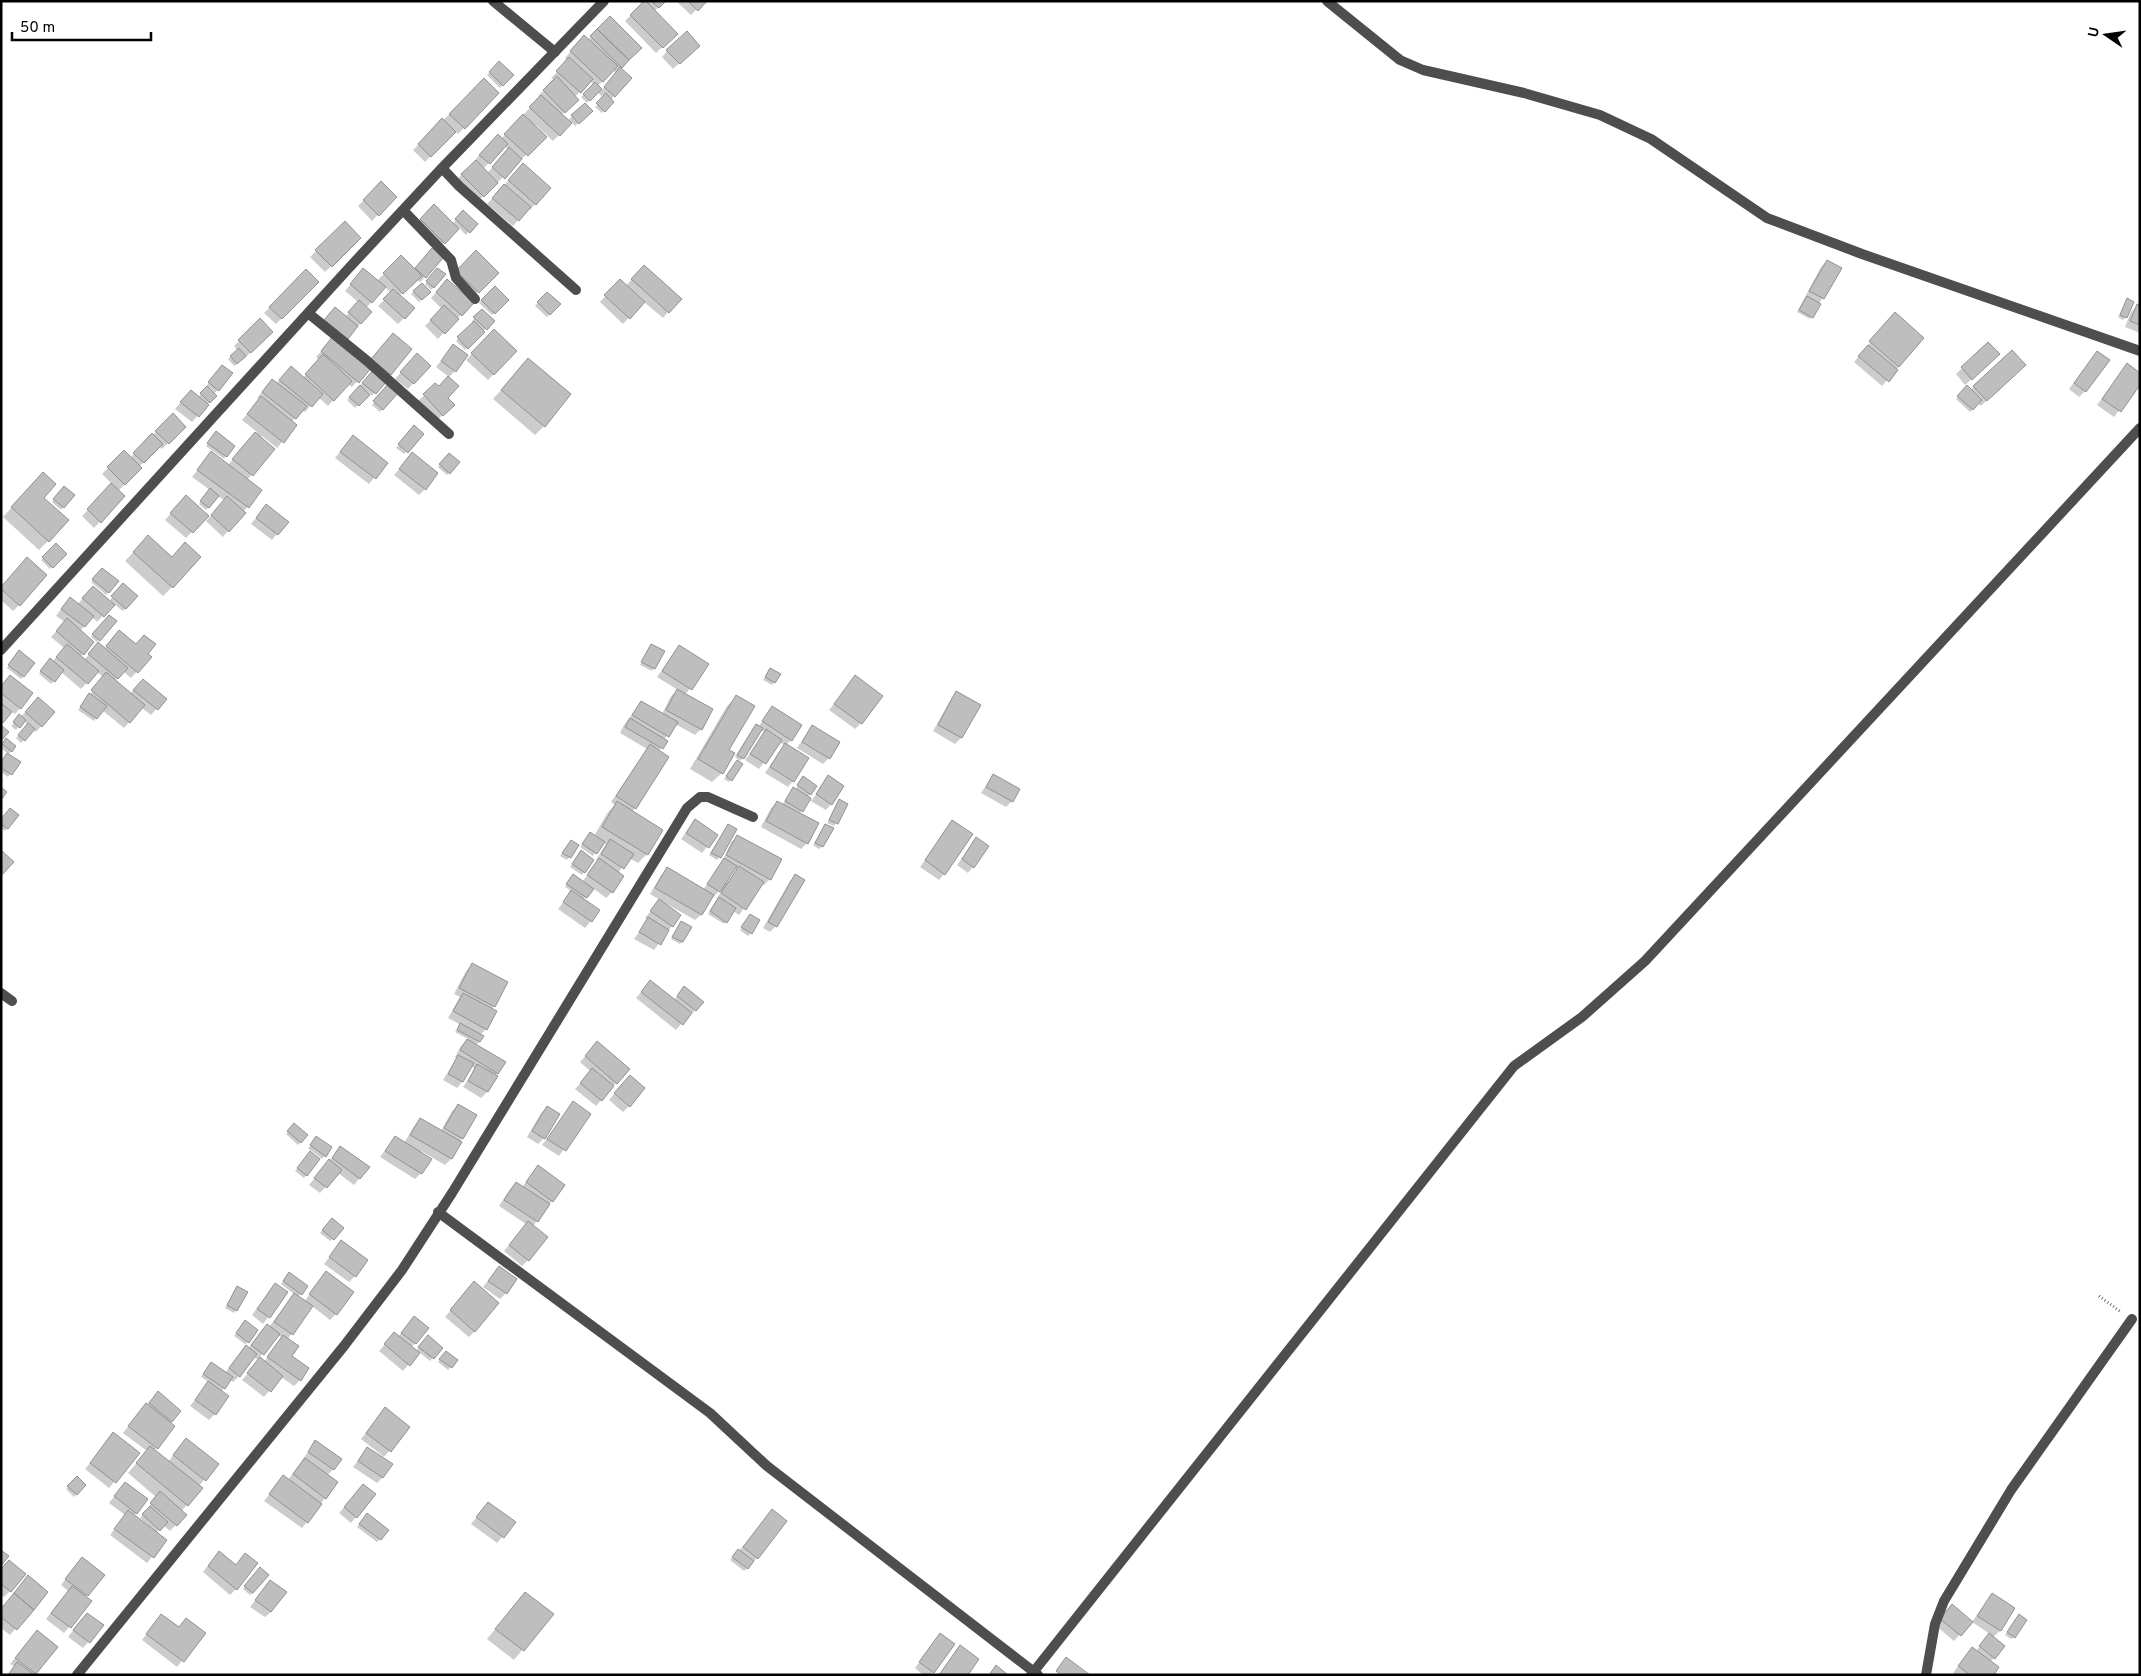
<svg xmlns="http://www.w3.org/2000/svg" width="2141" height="1676" font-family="Overpass,sans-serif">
<rect width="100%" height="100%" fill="#fff"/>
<path fill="#0003" fill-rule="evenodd" d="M639,1H664L654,12L676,34L656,53L625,21L642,4Z
M676,1H705L691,15Z
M610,18L640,48L620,68L614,96L611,100L613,102L602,113L595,107L604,98L597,92L587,103L581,97L594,85L590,81L575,97L577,100L561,115L559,135L553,141L536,125L534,126L545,137L477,202L456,181L492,141L501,139L539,98L538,96L554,80L551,78L568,61L565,58L578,43L588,40ZM613,70L616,73L602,90L598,86ZM505,146L509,150L487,173L483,169Z
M667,51H692L673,69L662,57Z
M499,63L512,75L500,88L487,75Z
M484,80L498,93L458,134L455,131L425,162L413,150Z
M585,104L591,111L575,126L569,119Z
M517,171L535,204L530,210L528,208L513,226L487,204Z
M381,183L395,197L372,221L358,206Z
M434,206L452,224L463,212L476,224L466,235L459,228L438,248L415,225Z
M345,223L359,238L325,272L310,257Z
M476,252L497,273L472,298L451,277Z
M401,256L414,270L426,256L425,277L420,282L416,279L399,296L413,309L398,324L378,306L391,293L385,287L366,308L371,312L347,338L366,366L410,349L372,396L369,393L355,408L347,400L373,371L369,368L352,387L348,384L328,406L318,397L305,412L302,410L292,422L296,425L277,448L262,436L260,438L274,449L247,480L261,490L223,537L206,521L225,501L218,496L206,510L199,504L210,490L192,477L211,453L228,465L257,432L242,420L259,400L257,398L272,380L276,384L285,374L303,378L319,360L316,357L333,338L319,326L335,308L345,317L358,302L345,291L358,275L377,281Z
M1827,261L1840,268L1810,319L1797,312L1821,267Z
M306,271L317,282L276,324L264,313Z
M435,272L444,275L431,290L425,284Z
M638,272L668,312L663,318L644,302L623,324L600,302L620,280L626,286Z
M422,285L429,292L419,302L411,294Z
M442,286L472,303L438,339L425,326L442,309L431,298Z
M495,288L507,300L492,315L479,303Z
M547,293L559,304L547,317L535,306Z
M2127,300L2126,317L2123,320L2118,317Z
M2137,306L2140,307V333L2125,327L2131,312Z
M482,311L493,321L465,350L456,341L474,323L472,321Z
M1889,319L1923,338L1882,386L1854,362Z
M260,320L271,332L245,358L234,366L228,359L238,351L234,346Z
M494,331L515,351L488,380L466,360Z
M1988,343L1993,360L1965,385L1956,374Z
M2012,351L2018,371L1981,406L1978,403L1970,412L1956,399L1967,387L1970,390Z
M448,352L466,356L455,371L448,378L447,398L453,405L436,421L418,401L435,385L438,388L449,377L436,367Z
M2097,352L2085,391L2079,397L2069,389Z
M528,360L544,426L535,435L493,399Z
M411,361L429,366L408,389L395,379Z
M2127,365L2140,383L2114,417L2097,405Z
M220,369L231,374L215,393L210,388L209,390L215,396L192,422L175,409L185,397H198L208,387L207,385Z
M388,386L396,393L380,412L372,405Z
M173,415L184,427L162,449L159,446L139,467L141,468L118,491L124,496L94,528L82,516L112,484L102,474L124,452L130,458Z
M415,427L422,434L404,454L396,448Z
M213,436L234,446L224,459L206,446Z
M347,443L386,463L369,484L335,458Z
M412,454L425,489L419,495L394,475Z
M449,454L458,462L447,475L438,467Z
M34,483L42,498L48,541L39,550L3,517Z
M61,490L63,507L61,510L52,502Z
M180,503L207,516L186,538L165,520Z
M266,506L287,522L272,540L251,524Z
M56,545L65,554L50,569L41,560Z
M139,546L172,587L163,596L125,561Z
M100,572L117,582L106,595L91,582Z
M123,585L126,608L123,611L114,604L97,622L92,617L80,631L83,654L80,657L84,660L93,650L104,649L113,637L150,657L131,678L123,671L115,681L130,694L137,686L165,699L151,715L142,708L124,728L102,710L94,721L78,710L103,677L97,672L81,689L61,672L51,684L39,674L47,663L52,662L64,648L51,637L65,622L56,616L64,605H77L87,593L109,601Z
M1,588L19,605L13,611L1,600Z
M109,616L115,621L97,642L91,637Z
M651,645L663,651L652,671L640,665Z
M680,646L707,665L685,695L701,729L695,735L675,724L664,740L635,808L632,812L647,854L638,863L629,858L618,873L612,892L606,898L593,888L583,900L599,911L585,928L558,909L572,891L565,887L570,879L582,882L598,862L596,860L606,844L603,842L593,856L580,847L588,836H594L608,812L615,805L611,802L647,749L620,733L624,725L641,702L662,714L671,696L678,690L657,677Z
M17,655L23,676L21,679L7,668Z
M768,672L774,682L772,685L763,680Z
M10,676L20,708L15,714L11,711L1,723V686Z
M855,677L861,723L855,729L829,710Z
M957,693L979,706L961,738L955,744L933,731L951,699Z
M736,697L722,773L712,782L690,769L727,706Z
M33,705L41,726L36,732L33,730L21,743L16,738L28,725L24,721L16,730L11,726Z
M773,708L791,740L786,745L793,781L788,787L765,773L784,745L779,742L759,769L745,760L765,732L760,730L743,758L740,761L735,757L753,728L756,725L758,727Z
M812,726L829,758L823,764L797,748Z
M4,743L15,746L8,755L19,762L8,777L1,772V762L8,754L1,748Z
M737,761L731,780L729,782L724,779Z
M993,775L1012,801L1006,807L981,793Z
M828,777L831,804L826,810L809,800L799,814L807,843L801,849L761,827L771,808L777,802L782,805L791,791L795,790L801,780L810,794L807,797L812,800Z
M839,801L846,804L834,826L827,823Z
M1,820L7,828L5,831L1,828Z
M695,821L717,835L702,853L681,839Z
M952,822L944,874L939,880L920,867Z
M728,825L736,830L717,860L709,855Z
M825,825L822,846L819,849L813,845Z
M737,837L770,879L764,885L762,884L739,915L733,911L724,924L708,914L723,888L713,897L712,896L701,915L695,920L667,904L672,926L654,950L634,939L648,919L645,918L660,900L650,894L661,875L667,869L703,890L722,862L731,842ZM734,868L737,870L727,883L725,882Z
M976,839L973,867L968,873L957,865Z
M571,841L577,846L567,860L560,856Z
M579,855L584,872L582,875L570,867Z
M796,875L776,926L770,932L763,928L790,881Z
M748,918L751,933L748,936L740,930Z
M681,922L682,942L680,944L671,939Z
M472,965L494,1006L491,1010L486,1029L480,1035L479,1042L476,1045L497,1073L487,1092L481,1098L463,1087L475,1069L471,1066L462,1082L457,1088L443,1080L457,1058L455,1057L461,1046L468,1039L455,1032L461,1025L448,1018L460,997L454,994L466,971Z
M650,982L674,1000L682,990L695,1010L693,1013L691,1012L676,1030L636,998Z
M592,1049L616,1083L596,1106L575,1089L591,1072L580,1062Z
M624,1082L629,1106L623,1112L609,1100Z
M573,1103L589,1114L559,1156L542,1145Z
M458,1106L462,1138L451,1159L445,1165L421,1151V1173L415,1179L380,1157L395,1137L404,1143L415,1125L420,1120L441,1131L452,1111Z
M547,1107L544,1138L538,1144L527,1137L541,1113Z
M294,1125L306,1135L298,1145L286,1134Z
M314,1140L331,1148L322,1159L312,1151L311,1153L319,1159L304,1178L295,1171L312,1151L308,1149Z
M341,1147L368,1167L354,1185L338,1173L320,1193L309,1185Z
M533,1173L552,1201L533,1226L528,1260L522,1266L504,1251L526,1224L499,1206L510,1189L516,1183L522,1187Z
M329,1222L333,1239L330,1241L320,1233Z
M336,1248L355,1276L349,1282L324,1264Z
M499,1267L506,1293L500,1299L483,1287Z
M287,1276L307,1286L298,1297L304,1302L321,1279L336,1314L330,1320L312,1306L287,1340L291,1356L300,1380L294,1386L281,1377L264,1397L242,1380L259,1361L254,1357L239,1376L233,1382L230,1379L221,1392L215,1414L209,1420L190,1406L209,1382L201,1377L209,1366L225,1373L240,1353L246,1347L248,1349L261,1331L267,1326L269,1327L294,1294L281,1284ZM278,1335L282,1338L264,1362L259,1358Z
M275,1284L287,1292L263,1324L252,1315Z
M469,1289L475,1331L469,1337L445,1317Z
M235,1290L236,1310L234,1313L225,1308Z
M243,1324L248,1342L245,1344L234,1336Z
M408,1324L427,1328L411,1348L416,1351L428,1337L441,1348L430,1361L419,1352L403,1371L379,1351L394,1334L398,1337Z
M443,1355L457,1360L448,1370L438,1362Z
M152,1399L171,1421L169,1423L174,1426L154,1451L168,1462L180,1446L217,1465L199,1486L201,1488L181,1512L185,1515L176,1525L170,1531L163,1525L156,1533L166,1540L147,1563L110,1535L125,1515L109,1503L125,1483L137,1513L133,1516L147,1526L148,1525L140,1518L156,1497L128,1473L147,1451L123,1433L140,1411Z
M380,1415L409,1427L384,1457L361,1439Z
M113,1434L138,1453L109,1488L85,1469Z
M315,1442L333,1469L327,1476L325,1498L302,1528L264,1501L278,1483L288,1480Z
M367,1448L383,1477L377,1483L353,1467Z
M77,1478L84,1485L74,1497L66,1489Z
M363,1485L356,1517L351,1523L339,1513Z
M488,1503L514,1523L497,1543L471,1524Z
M772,1511L757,1558L744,1571L730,1560L735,1553L739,1551Z
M364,1517L380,1539L377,1542L357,1527Z
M245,1554L236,1589L230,1595L203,1572L213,1559L235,1566Z
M76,1565L104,1575L85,1598L90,1602L64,1633L46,1619L68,1591L61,1585Z
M1,1569L10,1591L4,1597L1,1594Z
M258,1572L253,1593L250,1595L243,1589Z
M270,1581L271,1612L265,1617L250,1607Z
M46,1592L10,1635L1,1628V1609Z
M525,1593L552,1614L514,1660L487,1639Z
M1992,1594L2014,1609L2000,1631L1992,1638L1994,1658L1990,1662L1992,1675H1956L1953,1673L1966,1655L1976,1651L1990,1634L1972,1622Z
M1946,1612L1971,1622L1954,1641L1935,1625Z
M2016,1618L2014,1637L2011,1639L2005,1635Z
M186,1619L204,1633L177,1667L142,1640L155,1622L178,1628Z
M81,1620L102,1626L83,1648L68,1637Z
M32,1638L56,1647L34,1675L10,1664Z
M935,1641L933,1672L930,1675H923L915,1668Z"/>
<path fill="#bebebe" stroke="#929292" d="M644,1H646L678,34L663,48L630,15Z
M651,1H666L659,8Z
M688,1H707L698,11Z
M610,16L642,48L629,60L597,29Z
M597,29L629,60L622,68L590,36Z
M687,31L700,46L680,64L666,50Z
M584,35L618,66L603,82L570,51Z
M569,57L593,79L581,93L556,71Z
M499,61L514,75L503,86L489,72Z
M620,67L632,78L615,97L604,87Z
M557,76L579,100L565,113L543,90Z
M484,78L499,93L465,129L449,114Z
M595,82L602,89L590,101L583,94Z
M606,93L614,102L605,112L596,103Z
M541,95L572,123L560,136L529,107Z
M585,103L593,111L579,124L571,115Z
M523,114L547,137L528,156L504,134Z
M442,118L456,132L431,157L418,144Z
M498,134L508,144L490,164L479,155Z
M509,147L522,159L505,179L492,167Z
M476,160L498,183L484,197L461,174Z
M523,163L551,188L536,205L508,180Z
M381,181L397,197L379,216L363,200Z
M504,184L531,207L519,221L492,198Z
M434,204L459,229L445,244L420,219Z
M463,210L478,224L470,233L455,219Z
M345,221L361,238L332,267L315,250Z
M432,248L443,258L426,278L415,268Z
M476,250L499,273L479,293L456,271Z
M401,255L422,276L403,294L383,273Z
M1827,260L1842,268L1824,299L1809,291Z
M644,265L682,299L669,313L631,279Z
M363,268L386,287L372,303L350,284Z
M437,268L446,274L434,288L426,281Z
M306,269L319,282L282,319L269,307Z
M447,279L474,303L462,316L436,292Z
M620,279L645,302L630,319L604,295Z
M422,283L431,292L422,300L413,291Z
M495,286L509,300L495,314L481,300Z
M393,289L415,308L405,319L383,299Z
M547,292L561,304L550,315L537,302Z
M1807,296L1821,304L1813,318L1799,310Z
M2127,298L2134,302L2127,318L2120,315Z
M359,300L372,312L361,324L348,312Z
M2137,304L2140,305V325L2130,321Z
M444,305L459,319L445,334L430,320Z
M335,307L358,326L348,339L324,320Z
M482,309L495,321L487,330L473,317Z
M1895,312L1924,338L1899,367L1869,341Z
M260,318L273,332L251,353L238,340Z
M474,321L485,332L468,349L457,337Z
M494,329L517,351L494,375L471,353Z
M393,333L412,349L391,375L371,359Z
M333,336L371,368L359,383L321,351Z
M1988,342L2000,354L1972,380L1961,367Z
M453,344L468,355L456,372L441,361Z
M1868,345L1898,370L1889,382L1858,356Z
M239,348L246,356L237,364L230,356Z
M2012,350L2026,365L1987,401L1973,386Z
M2097,351L2110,360L2086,392L2074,383Z
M417,353L431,366L414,384L400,372Z
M323,354L352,381L334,401L305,374Z
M528,358L571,394L545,427L501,390Z
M2127,363L2140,373V385L2121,412L2102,399Z
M222,365L233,373L219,391L208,382Z
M291,366L323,394L312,407L279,380Z
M373,370L387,381L376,394L362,383Z
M448,376L459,386L448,398L455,405L443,416L423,394L435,383L439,386Z
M272,379L307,406L296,419L262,392Z
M388,384L398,393L383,410L373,401Z
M360,385L370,395L359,406L349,397Z
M1967,385L1982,400L1973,410L1957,396Z
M207,386L217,396L210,403L200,393Z
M191,390L209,405L199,417L180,402Z
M261,396L297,425L284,443L247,414Z
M173,413L186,427L169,444L155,431Z
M414,425L424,434L408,453L398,444Z
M216,431L235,446L227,457L207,443Z
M255,432L275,449L253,476L232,459Z
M152,433L163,444L144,463L133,453Z
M353,435L388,463L376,479L340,452Z
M124,450L142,468L125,485L107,467Z
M211,451L262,490L249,508L197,470Z
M412,452L438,473L426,490L399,469Z
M449,453L460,462L450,474L439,464Z
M43,472L56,484L44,498L69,520L49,542L11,507Z
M111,483L125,496L101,523L87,509Z
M64,486L75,495L64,508L53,499Z
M210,488L219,496L209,508L200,501Z
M186,495L209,516L193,533L170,513Z
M227,496L246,513L229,532L211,515Z
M266,504L289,522L278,535L256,518Z
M148,535L172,557L185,542L201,557L173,588L133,552Z
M56,543L67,554L53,568L42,557Z
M27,557L47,575L20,606L1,589V587Z
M102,568L119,581L109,593L92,579Z
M123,583L138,596L126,609L111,596Z
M93,586L115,605L104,617L82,598Z
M70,597L94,616L85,627L61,609Z
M109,615L117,621L100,641L92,634Z
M67,618L94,642L84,655L56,631Z
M119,630L136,644L144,635L156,644L148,654L152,657L138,673L106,646Z
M98,642L128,668L118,679L88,654Z
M67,644L99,671L88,684L56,657Z
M651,644L665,651L655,669L641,662Z
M679,645L709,664L692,690L662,671Z
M19,650L35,663L24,677L8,665Z
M50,658L64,670L55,682L40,671Z
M770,668L781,674L775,683L765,677Z
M106,672L145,705L130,723L91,690Z
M10,675L33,693L21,709L1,693V686Z
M855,675L883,696L862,724L834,704Z
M143,679L167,699L158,710L133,690Z
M677,689L713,709L702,730L666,710Z
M956,691L981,705L962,738L938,725Z
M89,693L107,706L97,719L80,707Z
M736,695L755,706L729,750L735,753L723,774L698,759Z
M38,697L55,712L42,727L25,712Z
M641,701L678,722L669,737L632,715Z
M1,703L12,712L3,723L1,722Z
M772,706L802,725L792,741L762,721Z
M19,714L26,720L20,728L13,722Z
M630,718L668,741L663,749L625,727Z
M28,723L35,729L25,741L18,735Z
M756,724L763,728L744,759L737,755Z
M1,725L9,732L1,741Z
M812,725L840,742L830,759L802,742Z
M766,729L782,740L766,764L750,754Z
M6,738L16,746L12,752L2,744Z
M785,743L809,758L794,782L770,767Z
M650,744L669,757L636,809L616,796Z
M7,753L21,762L12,775L1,768V762Z
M737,760L743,764L732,781L726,776Z
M993,774L1020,789L1013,802L986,787Z
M828,775L844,786L832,805L816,794Z
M803,776L817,786L811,795L797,785Z
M1,787L7,792L1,800Z
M793,787L811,798L803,812L785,801Z
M839,799L848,804L838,824L829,820Z
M617,801L663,830L648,855L602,827Z
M777,801L819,823L808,844L766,821Z
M10,808L19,815L8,829L1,824V819Z
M695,819L718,835L709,848L686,833Z
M952,820L973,834L945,875L925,860Z
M728,824L737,829L721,858L711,853Z
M825,824L834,828L823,847L815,843Z
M590,832L605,842L597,854L582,844Z
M737,835L782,859L771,880L726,855Z
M976,837L989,846L974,868L962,859Z
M610,839L634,854L624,869L601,854Z
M571,840L579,845L571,858L562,853Z
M1,850L14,862L1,876Z
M581,850L594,860L585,873L572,864Z
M599,858L624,876L613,893L587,875Z
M724,858L737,866L720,892L707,884Z
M739,866L764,882L746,910L721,893Z
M667,867L714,895L702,915L655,888Z
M573,874L594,889L587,898L566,884Z
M795,874L805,880L777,927L768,922Z
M571,890L600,910L592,922L563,902Z
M719,897L736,908L727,923L710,911Z
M659,899L681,915L673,927L650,911Z
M750,914L760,920L752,934L741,927Z
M648,917L669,930L661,945L639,932Z
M681,921L692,927L683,942L672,937Z
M472,963L508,982L495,1007L459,988Z
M650,980L692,1013L683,1025L641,992Z
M684,986L704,1002L696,1011L677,996Z
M463,993L497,1011L487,1030L453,1011Z
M460,1023L484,1036L480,1042L457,1030Z
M467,1039L506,1062L498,1074L460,1050Z
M597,1041L630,1069L617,1084L585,1056Z
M458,1055L474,1063L463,1082L448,1074Z
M477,1064L498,1076L488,1092L468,1081Z
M592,1068L614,1086L602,1101L580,1083Z
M630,1075L645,1088L630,1107L614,1093Z
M573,1101L591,1114L566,1151L547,1139Z
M458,1104L477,1115L463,1139L444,1128Z
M547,1106L560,1114L545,1139L532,1131Z
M420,1118L462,1142L452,1159L410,1135Z
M294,1123L308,1135L301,1143L287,1131Z
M316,1136L332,1147L326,1157L310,1145Z
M395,1136L432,1159L422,1174L385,1151Z
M340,1146L370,1167L360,1179L332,1158Z
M310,1151L320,1159L307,1176L297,1168Z
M329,1159L342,1170L327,1188L314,1178Z
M538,1165L565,1185L553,1202L526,1182Z
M516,1182L550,1204L538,1222L504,1200Z
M332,1218L344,1228L334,1240L322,1230Z
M528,1221L548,1237L529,1261L509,1245Z
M341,1240L368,1260L356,1277L329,1257Z
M499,1266L517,1279L507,1294L488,1281Z
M326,1271L354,1292L337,1315L309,1294Z
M289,1272L308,1286L302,1295L283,1281Z
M474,1281L499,1303L475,1332L450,1310Z
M275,1283L288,1292L270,1318L257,1309Z
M237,1286L248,1292L237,1311L227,1305Z
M294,1293L313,1306L293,1335L274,1322Z
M414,1316L429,1328L416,1344L401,1333Z
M245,1320L258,1330L249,1343L236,1333Z
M267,1324L280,1334L264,1355L251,1345Z
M394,1332L420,1353L410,1366L384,1344Z
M283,1335L299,1346L292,1356L309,1368L301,1381L267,1357Z
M428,1335L443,1348L434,1359L418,1347Z
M246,1345L257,1354L240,1377L229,1368Z
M446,1351L458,1360L452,1368L439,1359Z
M260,1357L283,1376L271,1392L247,1373Z
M211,1362L233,1377L225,1389L203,1374Z
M208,1381L229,1396L216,1415L195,1400Z
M158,1391L181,1411L172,1422L149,1403Z
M146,1403L175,1426L158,1449L128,1426Z
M385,1407L410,1427L391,1452L366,1433Z
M113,1432L140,1453L116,1483L90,1463Z
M186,1438L219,1464L206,1481L173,1455Z
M315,1440L342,1459L334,1470L308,1452Z
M150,1446L203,1488L188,1506L136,1463Z
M367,1447L393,1464L383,1478L358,1461Z
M305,1458L338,1482L326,1499L293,1474Z
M283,1475L322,1504L308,1523L269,1494Z
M77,1476L86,1485L77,1495L67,1486Z
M125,1482L148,1499L137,1514L114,1496Z
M363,1484L376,1494L357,1518L344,1507Z
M160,1491L187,1515L177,1526L150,1503Z
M488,1502L516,1522L504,1538L476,1517Z
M150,1506L168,1522L160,1531L142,1514Z
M772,1509L787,1521L758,1559L743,1547Z
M128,1510L167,1540L154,1558L114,1529Z
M367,1513L389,1530L381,1540L359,1524Z
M738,1549L754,1561L748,1569L732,1557Z
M1,1550L9,1556L1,1566Z
M219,1551L236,1565L245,1553L258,1563L237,1590L208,1566Z
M82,1557L105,1575L88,1596L65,1579Z
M9,1560L26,1574L11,1592L1,1584V1569Z
M260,1567L269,1575L253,1593L244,1586Z
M28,1575L48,1592L34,1610L14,1593Z
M270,1580L287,1592L271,1612L255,1600Z
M72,1586L92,1601L71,1628L51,1613Z
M525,1592L554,1614L524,1651L495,1629Z
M14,1593L34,1610L17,1630L1,1617V1609Z
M1992,1593L2015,1608L2001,1631L1977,1616Z
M1952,1604L1973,1622L1961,1636L1940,1619Z
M87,1613L104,1625L90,1643L73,1630Z
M161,1614L179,1627L186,1618L206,1633L184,1662L146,1634Z
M2019,1614L2027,1620L2015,1638L2007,1632Z
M37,1630L58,1647L36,1674L15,1658Z
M940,1633L955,1644L934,1673L919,1662Z
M1989,1633L2005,1646L1995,1659L1979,1646Z
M960,1645L979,1659L968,1675H939Z
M1972,1647L1999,1667L1994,1675H1970L1958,1666Z
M1066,1657L1090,1675H1061L1056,1671Z
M17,1662L35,1675H8Z
M996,1665L1008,1675H989Z"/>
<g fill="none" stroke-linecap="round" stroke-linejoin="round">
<path stroke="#707070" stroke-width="3" stroke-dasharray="1 2.5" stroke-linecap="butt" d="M2099,1296L2121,1312"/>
<path stroke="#4e4e4e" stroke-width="10" d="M493,1L555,52"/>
<path stroke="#4e4e4e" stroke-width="10" d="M1327,1L1400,60L1423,70L1524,93L1600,115L1651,139L1767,218L1862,254L2140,351
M442,168L459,186L576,290
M403,210L451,260L456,278L475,299
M308,313L366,360L449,434
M1,650L348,269L442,168L604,1
M1,993L12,1001
M438,1212L710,1413L767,1466L1038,1675
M77,1675L344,1346L402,1270L452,1193L687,808L700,797H708L753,817
M1031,1675L1514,1066L1582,1017L1645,961L2140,428
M1926,1675L1935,1624L1944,1601L2011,1490L2132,1319"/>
</g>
<rect width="2141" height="1676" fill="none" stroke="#000000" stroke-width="5"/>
<g transform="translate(2106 35) rotate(283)" stroke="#ffffff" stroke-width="4" paint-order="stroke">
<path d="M0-4L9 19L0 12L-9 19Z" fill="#000000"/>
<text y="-8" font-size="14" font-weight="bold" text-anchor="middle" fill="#000000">U</text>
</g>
<path d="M12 32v8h139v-8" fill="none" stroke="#000000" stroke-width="2.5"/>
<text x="20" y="32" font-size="15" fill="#000000" stroke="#ffffff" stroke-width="4" paint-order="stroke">50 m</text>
</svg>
